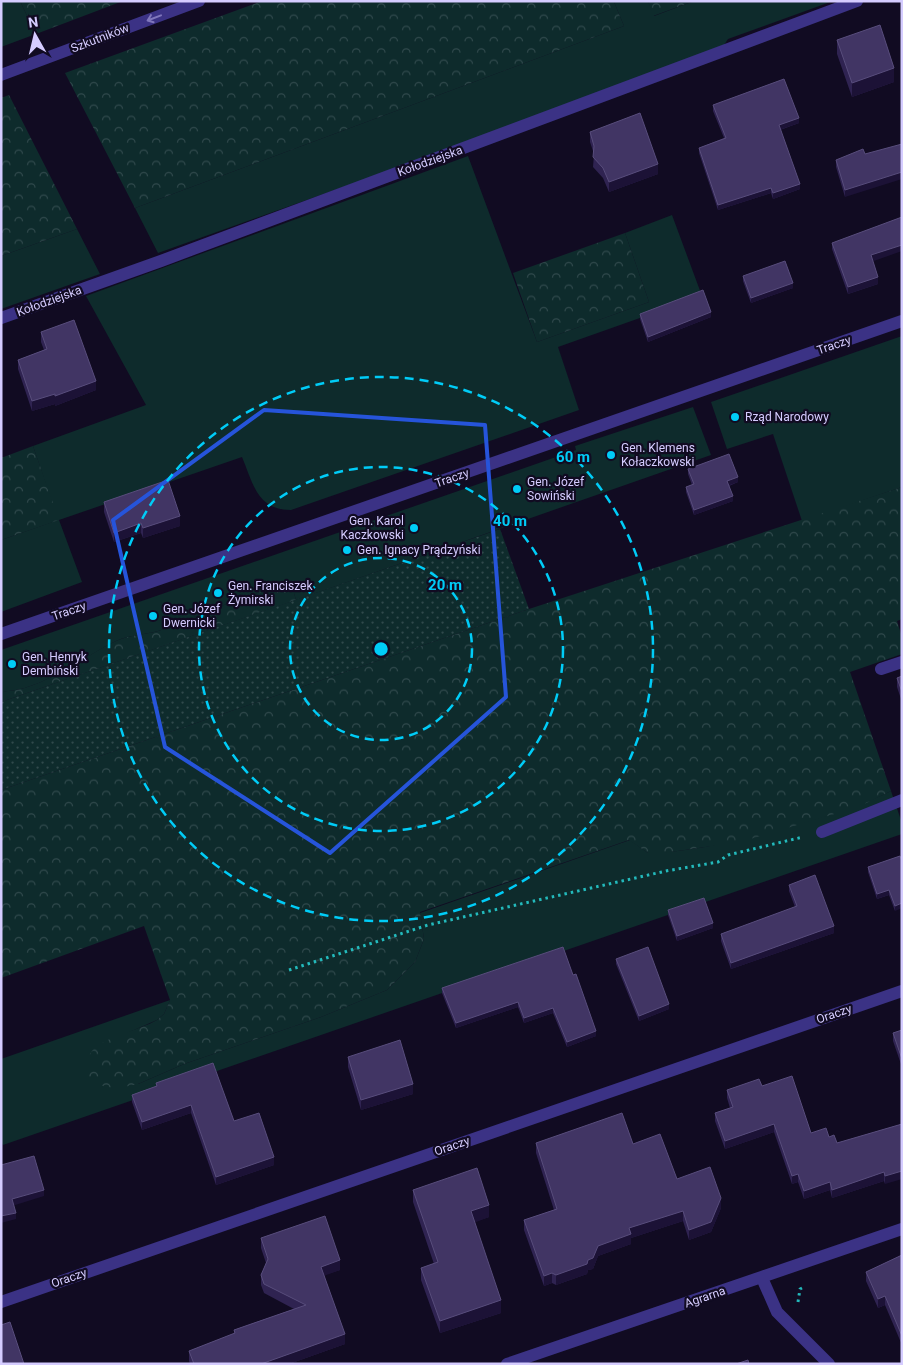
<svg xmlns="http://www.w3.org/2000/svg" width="903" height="1365" font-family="Roboto,sans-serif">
<defs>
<pattern id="forest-crowns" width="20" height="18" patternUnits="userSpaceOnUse" patternTransform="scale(1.25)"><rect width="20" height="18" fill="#0e2b2c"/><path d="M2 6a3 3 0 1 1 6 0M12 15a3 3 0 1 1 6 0" fill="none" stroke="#30494c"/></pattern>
<pattern id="park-dots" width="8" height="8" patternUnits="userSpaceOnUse" patternTransform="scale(1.25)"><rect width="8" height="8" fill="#0e2b2c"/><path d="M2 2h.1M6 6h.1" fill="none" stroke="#30494c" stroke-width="1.8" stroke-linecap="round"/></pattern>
</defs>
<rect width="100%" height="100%" fill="#110b22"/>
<path fill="#0e2b2c" d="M1,1H20L36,34L1,47Z
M616,1H648L654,16L694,1H833L728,39L724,45L467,143L158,253L135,208L624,26L614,2Z
M468,156L537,342L649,302L625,233L672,215L702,296L558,347L579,410L291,510C257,510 253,483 242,457L59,520L82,582L1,612V540L58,520L33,446L146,405L86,296Z
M77,229L100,274L1,309V256Z
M902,336V487L802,521L773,434L727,449L711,402Z
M693,407L711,455L296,600L293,590L283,585C242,597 203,613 164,629C149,635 131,634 116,641C85,656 36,694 1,691V650L576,450L575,446Z
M891,791L902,823V834L3,1145L1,1142V1059L170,1000L164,1014L157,1020L102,1044L138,1084L184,1064L321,1017L387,990L415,962L424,939L420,913L630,840L648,853C690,852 731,842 772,831C813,820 852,810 891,791Z"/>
<path fill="url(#forest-crowns)" d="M20,1H123L36,34Z
M262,1H616L614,2L624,26L135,208L65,73Z
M648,1H694L653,16Z
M9,95L77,229L1,256V98Z
M625,233L649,302L537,342L513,273Z
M33,446L59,520L1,540V458Z
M902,487V619L897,621L902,637V654L850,672L891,791L858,807L740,842L664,853H648L629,840L420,912L424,939L415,962L387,990L321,1017L184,1064L138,1084L119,1088L106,1087L94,1083L86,1074C86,1066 87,1057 92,1051C104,1037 140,1030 157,1020L164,1014L170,1000L144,926L1,978V790L529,609Z
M283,585L293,590L296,600L1,702V691C36,694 84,656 116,641C131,634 149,635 164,629C203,613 242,597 283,585Z"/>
<path fill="url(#park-dots)" d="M500,529L529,609L1,790V702Z"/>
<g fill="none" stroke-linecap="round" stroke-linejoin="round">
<path stroke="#23babc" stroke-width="3" stroke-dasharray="2.5 4" stroke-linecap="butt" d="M289,970L428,925L666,871L718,862L728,855L803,837
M798,1302L800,1289L802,1288"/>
<path stroke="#3b3285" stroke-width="12" d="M881,669L902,662
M822,832L902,800"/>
<path stroke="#3b3285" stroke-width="12" d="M1,75L199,1
M1,318L161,261L857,1
M1,634L902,321
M762,1278L777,1312L829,1364
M1,1302L902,991
M507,1364L902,1229"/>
</g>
<path fill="#2f2351" d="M837,40L894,82L852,97L837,54Z
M713,105L799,123L780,130L800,189L773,199L771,193L718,210L699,153V148L724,138L713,111Z
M590,132L658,174L609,192L603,178L593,167L594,154L590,142Z
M865,154L845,197L836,167V160Z
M832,243L873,262L878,284L848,294L832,249Z
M743,276L793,288L751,303L743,281Z
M640,314L711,317L648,342L640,319Z
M41,332L96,390L55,406V404L32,411L18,369V360L44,350L41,342Z
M688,469L738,482L729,486L733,501L694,515L686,492V487L692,485L688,474Z
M104,502L180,526L143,538L141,533L114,542L104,512Z
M902,676V702L897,687V678Z
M900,856L895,911L889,895L877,899L868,872V867Z
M789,885L834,933L731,969L721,941V934L795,907L789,891Z
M668,910L713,928L677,941L668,915Z
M616,959L669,1009L639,1021L616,964Z
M573,975L596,1036L567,1047L553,1013L524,1023L518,1007L456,1028L442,993V988Z
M902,1030V1067L893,1041V1033Z
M348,1057L413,1094L361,1110L348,1067Z
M156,1083L234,1121L274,1165L216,1185L191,1113L142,1130L132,1102V1095L156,1086Z
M762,1086L811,1133L829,1137L837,1143L902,1124L885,1184L884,1181L832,1198L830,1190L804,1199L798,1182L792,1184L774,1132L725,1149L715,1121V1113L730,1108L727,1098V1090Z
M536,1143L633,1144L677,1179L721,1208L711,1232L689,1240L683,1221L631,1238V1244L598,1256L593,1269L588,1270L587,1274L556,1285L552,1283L544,1286L524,1230V1220L554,1210L536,1153Z
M413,1190L489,1217L474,1222L501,1313L440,1333L421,1280V1268L434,1264L413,1202Z
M261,1238L340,1270L324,1275L345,1344L289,1364H190L189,1361V1351L234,1334V1330L294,1309L264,1293L261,1285V1275L266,1263L261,1248Z
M902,1255V1345L885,1305L878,1308L866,1281V1272Z"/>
<path fill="#1c1236" d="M894,68V82L852,97V83Z
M799,118V123L779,130V125Z
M658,164V174L609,192V182Z
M902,172V179L845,197V190Z
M800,184V189L773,199V193Z
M771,188V193L718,210V205Z
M902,245V251L871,262V255Z
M878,277V284L848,294V287Z
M793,283V288L751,303V298Z
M711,312V317L648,342V337Z
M96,381V390L55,406V396Z
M55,394V404L32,411V401Z
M738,477V482L727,486V481Z
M733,496V501L694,515V510Z
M180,516V526L143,538V528Z
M141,523V533L114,542V533Z
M889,890V895L877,899V894Z
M902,903V908L895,911V906Z
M713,923V928L677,941V936Z
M834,926V933L731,969V963Z
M518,1002V1007L456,1028V1023Z
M669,1004V1009L639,1021V1016Z
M553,1008V1013L524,1023V1018Z
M596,1031V1036L567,1047V1042Z
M413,1084V1094L361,1110V1100Z
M191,1105V1113L142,1130V1122Z
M774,1124V1132L725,1149V1141Z
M274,1157V1165L216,1185V1177Z
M902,1171V1179L885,1184V1176Z
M884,1172V1181L832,1198V1190Z
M798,1174V1182L792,1184V1176Z
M830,1182V1190L804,1199V1191Z
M44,1190V1196L12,1206V1199Z
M721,1198V1208L711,1232L689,1240V1230Z
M489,1205V1217L471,1224V1211Z
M683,1211V1221L631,1238V1244L598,1256L593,1269L588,1270L587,1274L556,1285V1275L588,1260L598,1246L629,1228Z
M16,1213V1219L1,1223V1216Z
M340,1260V1270L321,1277V1267Z
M552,1273V1283L544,1286V1276Z
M885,1296V1305L878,1308V1299Z
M501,1300V1313L440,1333V1321Z
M345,1334V1344L289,1364H261Z"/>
<path fill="#413564" stroke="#584d7c" d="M880,25L894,68L852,83L837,40Z
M784,79L799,118L779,125L800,184L773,193L771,188L718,205L699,148L726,138L713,105Z
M640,113L658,164L609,182L603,168L593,157L594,146L590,132Z
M902,144V172L845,190L836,160L863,149L865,154Z
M902,217V245L871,255L878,277L848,287L832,243Z
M785,261L793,283L751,298L743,276Z
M703,290L711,312L648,337L640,314Z
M74,320L96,381L55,396V394L32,401L18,360L47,349L41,332Z
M729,454L738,477L727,481L733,496L694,510L686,487L694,484L688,469Z
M168,480L180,516L143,528L141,523L114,533L104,502Z
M902,676V692L897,678Z
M900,856L902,861V903L895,906L889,890L877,894L868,867Z
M815,875L834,926L731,963L721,934L797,906L789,885Z
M704,898L713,923L677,936L668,910Z
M563,947L573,975L576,974L596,1031L567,1042L553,1008L524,1018L518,1002L456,1023L442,988Z
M648,947L669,1004L639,1016L616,959Z
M902,1030V1059L893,1033Z
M400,1040L413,1084L361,1100L348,1057Z
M213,1063L234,1121L259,1113L274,1157L216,1177L191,1105L142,1122L132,1095L157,1086L156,1083Z
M792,1076L811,1133L826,1128L829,1137L834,1135L837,1143L902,1124V1171L885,1176L884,1172L832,1190L830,1182L804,1191L798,1174L792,1176L774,1124L725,1141L715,1113L733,1107L727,1090L759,1079L762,1086Z
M622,1113L633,1144L660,1134L677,1179L710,1167L721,1198L711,1222L689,1230L683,1211L629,1228L631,1234L598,1246L593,1258L588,1260L587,1264L556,1275L552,1273L544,1276L524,1220L557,1209L536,1143Z
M34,1156L44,1190L12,1199L16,1213L1,1216V1165Z
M477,1168L489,1205L471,1211L501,1300L440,1321L421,1268L438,1262L413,1190Z
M325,1216L340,1260L321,1267L345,1334L261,1364H194L189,1351L235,1333L234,1330L306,1305L264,1284L261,1275L268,1259L261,1238Z
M902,1255V1336L885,1296L878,1299L866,1272Z
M10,1322L24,1364H1V1325Z
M748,1360L749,1364H736Z"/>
<defs><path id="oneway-shaft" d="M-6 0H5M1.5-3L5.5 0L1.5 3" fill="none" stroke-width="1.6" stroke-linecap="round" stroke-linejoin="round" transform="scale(1.25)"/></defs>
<use stroke="#8077bc" href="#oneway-shaft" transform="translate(154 18) rotate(159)"/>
<path fill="none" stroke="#2654da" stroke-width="4" stroke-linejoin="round" d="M264,410L485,425L506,697L330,853L165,747L113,520Z"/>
<g fill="none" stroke="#00ccf7" stroke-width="2.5" stroke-dasharray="9 6">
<circle cx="381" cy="649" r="91"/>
<circle cx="381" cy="649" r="182"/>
<circle cx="381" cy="649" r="272"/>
</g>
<g fill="#00ccf7" stroke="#110b22" stroke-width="2">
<circle cx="735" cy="417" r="5"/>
<circle cx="611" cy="455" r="5"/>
<circle cx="517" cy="489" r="5"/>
<circle cx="414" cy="528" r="5"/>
<circle cx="347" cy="550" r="5"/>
<circle cx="218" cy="593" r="5"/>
<circle cx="153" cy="616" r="5"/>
<circle cx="12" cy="664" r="5"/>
</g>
<g text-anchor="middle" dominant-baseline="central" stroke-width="4.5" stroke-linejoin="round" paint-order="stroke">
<g font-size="12" fill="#d5ccff" stroke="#110b22">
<text transform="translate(100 38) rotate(-21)">Szkutników</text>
<text transform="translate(430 161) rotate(-20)">Kołodziejska</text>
<text transform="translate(49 301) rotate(-20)">Kołodziejska</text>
<text transform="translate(834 345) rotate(-19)">Traczy</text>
<text transform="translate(452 478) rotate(-19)">Traczy</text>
<text transform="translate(69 611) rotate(-19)">Traczy</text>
<text transform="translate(834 1014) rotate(-19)">Oraczy</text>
<text transform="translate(452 1146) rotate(-19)">Oraczy</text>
<text transform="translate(69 1278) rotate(-19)">Oraczy</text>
<text transform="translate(705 1297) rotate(-19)">Agrarna</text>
</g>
<g font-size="12" fill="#d5ccff" stroke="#110b22" text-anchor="start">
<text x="745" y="417">Rząd Narodowy</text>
<text x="621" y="448">Gen. Klemens<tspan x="621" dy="14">Kołaczkowski</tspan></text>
<text x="527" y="482">Gen. Józef<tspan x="527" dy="14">Sowiński</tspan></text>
<text x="404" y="521" text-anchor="end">Gen. Karol<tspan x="404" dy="14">Kaczkowski</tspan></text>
<text x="357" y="550">Gen. Ignacy Prądzyński</text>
<text x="228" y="586">Gen. Franciszek<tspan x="228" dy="14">Żymirski</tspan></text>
<text x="163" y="609">Gen. Józef<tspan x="163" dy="14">Dwernicki</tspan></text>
<text x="22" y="657">Gen. Henryk<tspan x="22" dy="14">Dembiński</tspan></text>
</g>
</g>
<circle cx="381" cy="649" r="8" fill="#00ccf7" stroke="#110b22" stroke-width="2.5"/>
<g font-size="15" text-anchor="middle" font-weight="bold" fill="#00ccf7" stroke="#110b22" stroke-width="4.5" stroke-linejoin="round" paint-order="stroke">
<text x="573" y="462">60 m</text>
<text x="510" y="526">40 m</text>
<text x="445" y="590">20 m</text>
</g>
<rect width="903" height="1365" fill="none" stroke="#d5ccff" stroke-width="5"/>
<g transform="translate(35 35) rotate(352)" stroke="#110b22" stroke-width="4" paint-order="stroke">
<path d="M0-4L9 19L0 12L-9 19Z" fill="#d5ccff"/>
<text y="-8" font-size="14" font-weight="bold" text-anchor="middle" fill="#d5ccff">N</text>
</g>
</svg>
